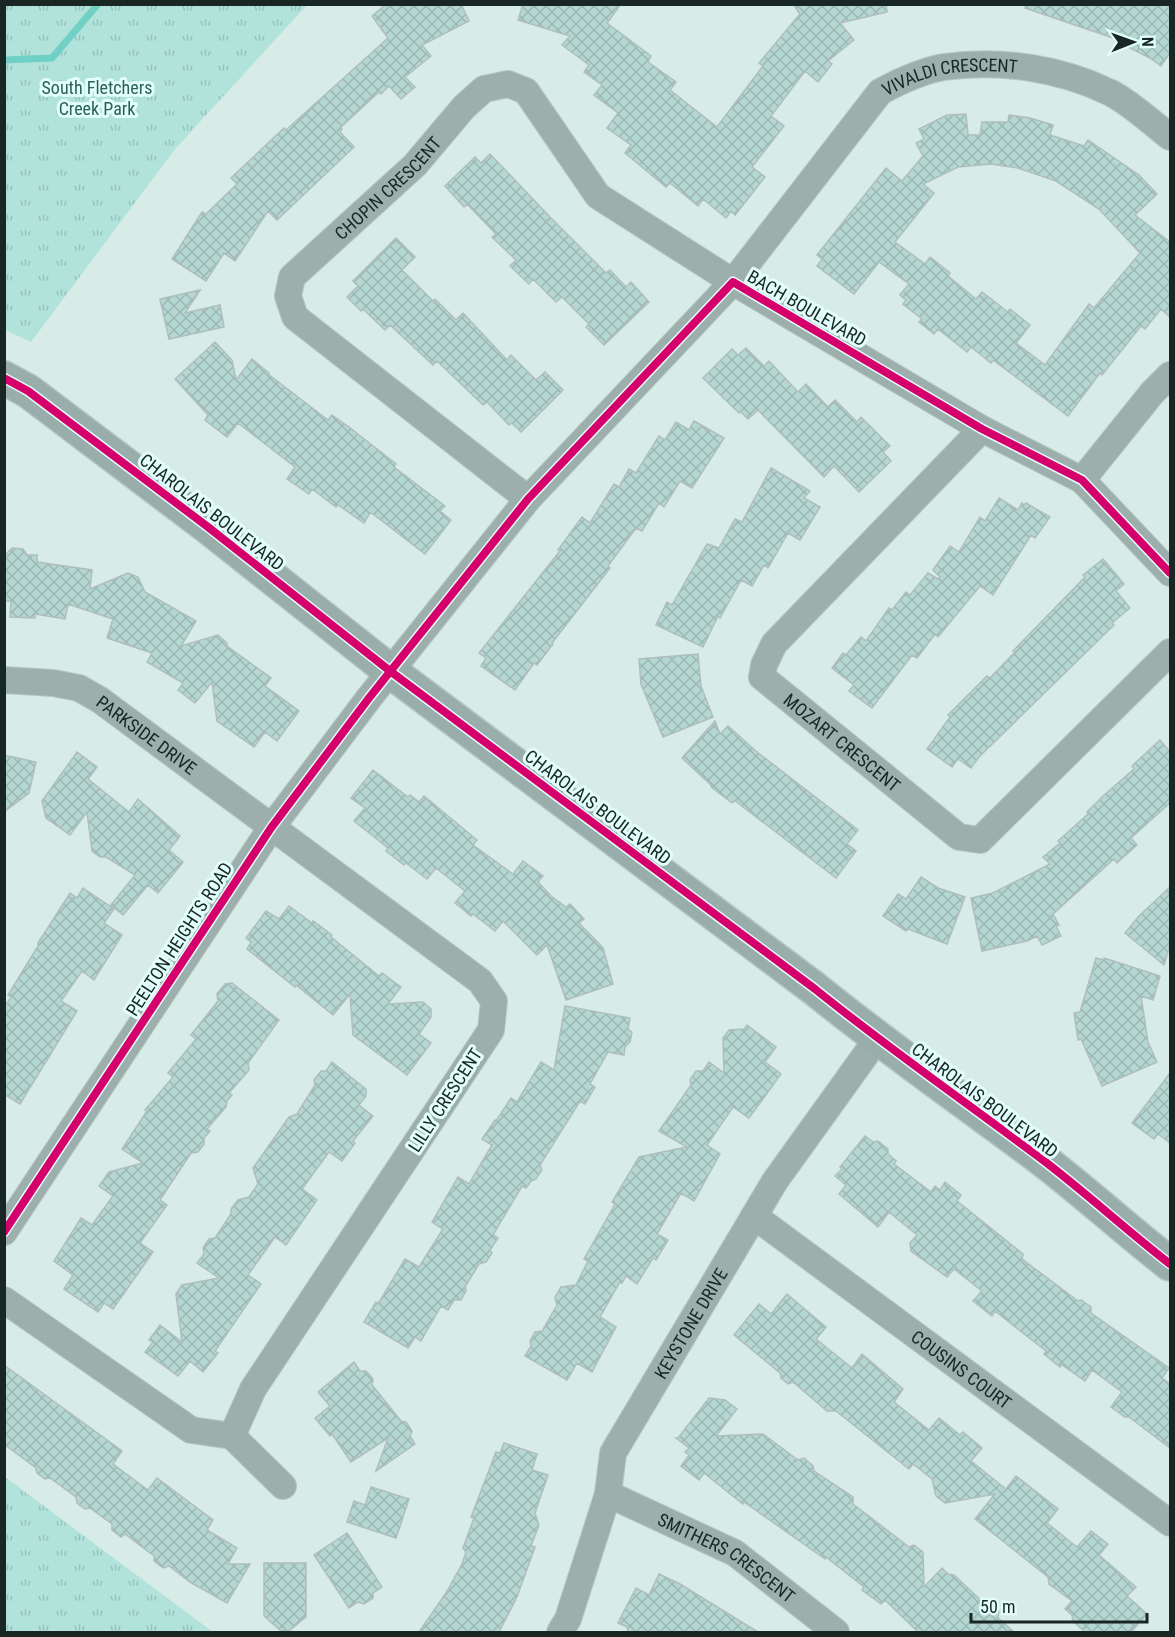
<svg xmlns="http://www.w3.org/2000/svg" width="1175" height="1637" font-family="'Roboto Condensed',sans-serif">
<defs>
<pattern id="park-tufts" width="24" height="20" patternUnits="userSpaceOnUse" patternTransform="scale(1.5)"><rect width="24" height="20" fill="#b1e3db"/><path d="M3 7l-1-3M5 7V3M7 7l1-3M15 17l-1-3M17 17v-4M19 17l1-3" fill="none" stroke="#98c3bc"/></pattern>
<pattern id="building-cross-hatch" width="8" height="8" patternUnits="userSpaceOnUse" patternTransform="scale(1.5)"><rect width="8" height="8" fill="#b5d7d2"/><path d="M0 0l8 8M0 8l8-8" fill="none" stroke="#9bb8b4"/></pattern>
</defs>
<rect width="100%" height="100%" fill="#d7ebe7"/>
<path fill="url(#park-tufts)" d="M4,5H307L175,149L31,342L5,330Z
M4,1477H5L213,1632H5Z"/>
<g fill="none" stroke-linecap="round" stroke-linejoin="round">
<path stroke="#70d0c5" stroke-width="7" d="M4,60L52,58L98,4"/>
</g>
<path fill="url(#building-cross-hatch)" stroke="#afbebc" stroke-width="1.5" fill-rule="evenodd" d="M386,4H461L469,21L422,45L431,56L405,77L415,87L401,99L389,86L381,94L379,92L341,127L342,129L340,132L354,147L277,220L268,211L235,261L224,253L206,281L172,259L202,212L206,214L237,184L231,178L284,128L286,130L388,38L372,16Z
M523,4H621L607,23L651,56L648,62L676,82L670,90L717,127L763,66L759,63L800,14L793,4H886L887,12L840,23L854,40L828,61L832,64L818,82L805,71L771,116L784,126L752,167L765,177L735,215L731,211L726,218L703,199L698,206L670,183L666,187L625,153L631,145L607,128L618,113L594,95L602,85L584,72L589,65L562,45L570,36L518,20Z
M1026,4H1170V53L1161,66L1150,58L1118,42L1119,40L1025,8Z
M966,114L968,135H980L982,122H1008L1009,115L1030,118L1053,125L1050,135L1084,146L1088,140L1139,175L1157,194L1135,215L1170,242V317L1161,309L1145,329L1141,326L1102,375L1100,373L1068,416L993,360L991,363L971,347L967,352L938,329L934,334L919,322L922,319L903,304L906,300L900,295L909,284L879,262L854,294L817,266L822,259L817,255L886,168L902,181L923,156L916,143L924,139L919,129L947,115ZM991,164L1018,168L1056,181L1099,209L1140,253L1094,308L1089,304L1045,365L1016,343L1030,325L1010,309L1008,312L982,292L976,299L948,276L950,273L930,257L925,264L895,242L934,193L923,184L958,167Z
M490,154L550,217L606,273L610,270L626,287L631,282L649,302L604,345L586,327L589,324L562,297L556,302L533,279L529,284L510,266L516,260L492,237L496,234L467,204L464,207L445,186L475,157L481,163Z
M396,238L415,257L402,270L433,301L435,299L456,320L463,313L507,360L511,355L536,380L545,372L563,390L521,432L512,423L509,425L487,402L483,405L437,361L433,365L390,325L385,330L363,309L361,311L347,297L358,286L353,281Z
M200,290L185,313L220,305L224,327L169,339L160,299Z
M215,342L232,360L236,380L252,359L269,373L268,374L328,420L332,415L349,427L396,464L394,467L445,506L440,511L451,520L425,554L373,514L370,513L364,523L338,505L336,507L312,489L309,494L287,479L295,467L238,423L227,437L205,420L208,415L175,379Z
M746,348L764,366L769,361L798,392L806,384L828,407L835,400L857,422L861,417L890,446L883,452L891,461L859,492L834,466L824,477L758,410L748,419L740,411L739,413L703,378L732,349L738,355Z
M694,421L724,438L692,488L680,481L664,507L659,503L642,531L636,528L608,566L610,568L552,643L553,644L537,665L534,663L515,690L481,666L486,658L479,653L560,551L558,550L582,517L590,523L614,484L619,487L629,469L636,473L659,436L665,440L676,422L689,430Z
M771,468L810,491L804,498L820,507L800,540L788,533L768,568L764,565L752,586L741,580L720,618L718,616L703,647L656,625L667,602L672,605L707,544L719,548L735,519L742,522Z
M999,498L1018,510L1022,503L1024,505L1026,503L1050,517L1035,538L1031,535L993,595L980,586L938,637L935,634L917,658L912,655L872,708L849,691L854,685L832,668L843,653L846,655L861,637L866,641L889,608L892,610L906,592L910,595L928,573L938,579L940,577L933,570L950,546L959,552L980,517L985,521Z
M12,548L23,549L27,555H37V562L92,570L90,589L128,573L138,577L145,592L196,621L181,646L218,635L227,643V646L271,678L265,686L299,711L277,741L265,732L254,747L217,721L212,682L195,703L178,690L183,683L147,662L152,653L107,638L113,619L68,604L65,619L35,614V618L10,617L11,601H4V556Z
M1103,559L1124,584L1116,591L1130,608L1112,623L1114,625L979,757L971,768L958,759L952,767L927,749L950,717L948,715L987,676L990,678L1015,652L1013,651L1085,577L1083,575Z
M698,654L701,686L713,717L663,737L641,684L639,659Z
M715,721L720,734L728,726L757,752L858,830L847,844L856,851L836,878L734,800L732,803L711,787L712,786L682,758Z
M1160,740L1170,752V803L1131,838L1137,845L1117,863L1114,859L1053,914L1059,925L1056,926L1061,936L1042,945L1037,936L1027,941L982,951L971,898L993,893L1050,864L1043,857L1060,843L1058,841L1088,814L1087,812L1103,796L1134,769L1132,766Z
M77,752L97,767L88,779L129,812L138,799L180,836L169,850L183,862L158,893L148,885L123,915L111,905L135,875L106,857H100L92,851L87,812L70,835L46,818L42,801Z
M4,755L36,762L29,793L4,812Z
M373,770L408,797L410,795L419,802L424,796L477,840L473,845L513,874L523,861L543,876L538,882L551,896L566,907L570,904L584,919L579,923L603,948L613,984L566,1000L547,945L537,955L503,921L495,931L473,914L471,916L455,903L465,891L436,868L427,879L406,863L404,865L386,851L388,848L354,821L365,808L351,798Z
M921,877L938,888L965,897L947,944L908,929L906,931L883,916L898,894L906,899Z
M1170,887V945L1164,965L1125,933L1139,916Z
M83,888L114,909L104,923L122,935L94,980L82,971L61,1001L77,1011L20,1104L4,1094V1008L11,997L8,995L38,946V943L70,893L77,898Z
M289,906L312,923L313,921L332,935L331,937L379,976L382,973L401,987L388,1004L423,1002L431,1009V1017L419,1034L431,1043L407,1075L353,1035L350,994L333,1015L296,985L295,987L247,949L251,942L246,938L266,911L279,919Z
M1096,958L1104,960V958L1160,976L1153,1000L1141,996L1148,1042L1157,1062L1102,1086L1081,1039L1078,1040L1074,1013L1080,1012Z
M232,983L279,1020L248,1063L249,1070L229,1093L232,1095L227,1101L226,1107L207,1129L210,1131L204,1138V1144L198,1152L191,1153L160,1200L167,1205L140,1243L153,1252L113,1309L104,1303L98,1312L64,1289L73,1275L54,1261L81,1218L92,1225L113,1196L99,1186L109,1172L143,1163L122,1149L147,1111L145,1110L173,1077L168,1073L196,1039L191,1035L218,1001L217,994L225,984Z
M565,1006L630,1018L628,1029L632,1032L630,1042L625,1047L624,1055L608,1052L590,1084L595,1087L585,1104L580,1101L540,1165L542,1170L536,1179L531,1181L526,1188L522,1186L493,1235L498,1238L490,1250L492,1253L486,1262L479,1264L465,1287L466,1291L461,1300H454L448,1310L441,1306L421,1341L415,1337L408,1348L364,1322L376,1302L378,1304L405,1259L419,1267L443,1229L432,1222L458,1177L469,1184L492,1145L482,1139L495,1120L496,1121L511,1098L517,1102L541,1062L554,1070Z
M747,1025L776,1047L765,1062L781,1074L749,1118L733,1107L707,1145L720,1154L694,1201L681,1193L657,1234L668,1240L656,1260L653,1258L637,1284L626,1276L622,1283L620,1282L600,1317L616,1327L592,1372L577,1363L567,1380L525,1356L531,1346L530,1341L535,1332L542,1331L557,1305L555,1297L561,1287L576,1285L588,1261L584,1259L615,1204L612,1202L639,1157L687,1147L659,1131L691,1085L690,1080L696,1071H703L709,1062L724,1073L723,1038L729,1030L744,1029Z
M332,1062L366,1089V1096L359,1105L373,1116L353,1141L355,1143L342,1161L329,1152L302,1189L317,1200L286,1245L275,1237L248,1275L261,1284L215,1351L218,1353L203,1372L190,1361L178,1376L145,1352L153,1342L149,1340L160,1325L182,1342L176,1294L182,1285L219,1278L197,1263L204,1254L203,1248L209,1239L215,1238L231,1214V1209L238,1200L249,1197L258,1184L253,1168L289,1117L297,1114L315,1085L314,1080L321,1071H326Z
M1170,1073V1143L1158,1134L1154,1139L1132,1123Z
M865,1136L873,1142L878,1141L888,1149V1154L896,1161L894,1164L931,1192L935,1186L940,1190L945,1182L961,1195L957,1201L1023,1254L1022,1259L1078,1301L1081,1300L1091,1307V1313L1169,1368L1162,1378L1170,1384V1448L1129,1417H1125L1111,1407L1122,1392L1092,1370L1085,1381L1062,1365L1060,1367L1044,1354L1046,1351L995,1311L992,1316L973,1301L982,1291L954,1269L947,1277L911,1251L910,1243L917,1235L889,1212L878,1227L839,1194L846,1185L835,1176L842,1169L840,1167Z
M787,1294L826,1327L816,1339L852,1368L862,1354L903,1389L894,1402L929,1430L939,1418L960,1435L963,1432L982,1448L971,1461L1006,1489L1016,1476L1058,1509L1047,1523L1077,1547L1091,1531L1108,1544L1099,1555L1136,1587L1127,1596L1147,1614L1131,1632H1085L1073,1621L1072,1615L1065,1609L1072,1601L1049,1584L1048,1577L975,1519L995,1494L945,1503L936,1496L932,1479L913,1464L909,1469L836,1411H827L793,1382L788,1384L781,1378L780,1373L734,1335L759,1304L771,1314Z
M354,1362L360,1371H366L373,1379L372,1385L401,1421L406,1422L412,1431L410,1436L415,1444L376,1471L388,1438L351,1462L332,1434L330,1436L315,1418L330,1406L318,1392Z
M4,1365L122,1451L113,1464L148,1490L157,1478L213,1520L207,1530L237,1548L228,1564H250L227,1603L190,1582L169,1566L163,1568L154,1561V1556L125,1534L121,1537L112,1530V1524L90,1508L85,1509L77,1503L76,1497L50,1478L45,1479L37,1473L36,1468L4,1444Z
M709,1398L725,1400L737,1409L716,1436L763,1434L798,1460L804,1458L813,1466L814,1471L853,1497V1504L909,1547L914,1545L923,1552L924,1587L942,1568L948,1574L954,1575L986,1605L991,1604L999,1611L998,1618L1014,1632H918L885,1600L881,1604L862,1590L864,1587L826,1557L825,1559L744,1502L743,1504L704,1473L699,1480L681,1466L689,1455L685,1452L689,1448L676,1438H678Z
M504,1443L537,1454L532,1470L548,1475L535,1513L539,1525L531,1546L535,1547L517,1597L499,1632H419L446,1593L462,1564L466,1552L463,1548L474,1518L471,1517L496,1452L500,1453Z
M371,1487L409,1499L396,1538L347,1522L354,1501L365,1505Z
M347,1533L382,1587L373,1593V1598L364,1604L358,1602L349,1608L314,1555Z
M264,1563H306V1617L290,1630L281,1631L264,1616Z
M659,1574L680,1584L758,1632H628L627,1627L618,1623L636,1588L649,1595Z"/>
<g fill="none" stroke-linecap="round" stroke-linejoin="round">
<defs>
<g id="street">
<path id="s1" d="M982,429L774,644L764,665L762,677L959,837L980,840L1170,652"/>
<path d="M1082,480L1152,393L1170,375"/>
<path id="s2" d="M528,499L295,317L288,296L292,277L415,165L464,107L484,89L508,84L526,91L598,196L733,282L880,92C900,81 921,71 944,67C1000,59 1060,68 1111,93C1132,104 1152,123 1170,137"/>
<path id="s3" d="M4,680L53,683L79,688L100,700L480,981L494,1001L491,1030L253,1389L232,1436L191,1430L4,1300"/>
<path id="s4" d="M754,1216L1170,1523"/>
<path d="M4,1232L271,828L369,698L528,499L733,282L982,429L1082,480L1170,573"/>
<path d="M232,1436L283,1486"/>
<path id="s5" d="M608,1494L735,1553L836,1632"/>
<path id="s6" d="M560,1632L568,1619L608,1494L613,1453L775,1181L877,1039"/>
</g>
<path id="secondary" d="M4,378L28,391L208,527L390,671L815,989C888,1048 964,1101 1039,1157C1084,1191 1125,1229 1170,1264"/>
</defs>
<use href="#street" stroke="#b6c6c3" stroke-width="28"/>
<use href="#secondary" stroke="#b6c6c3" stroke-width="36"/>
<use href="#street" stroke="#9dafac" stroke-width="26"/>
<use href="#secondary" stroke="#99aeab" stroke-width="33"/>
<defs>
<path id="cycleway" d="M4,378L28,391L208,527L390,671L815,989C888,1048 964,1101 1039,1157C1084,1191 1125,1229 1170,1264
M4,1232L271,828L369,698L528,499L733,282L982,429L1082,480L1170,573"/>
</defs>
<use href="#cycleway" stroke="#e2fefa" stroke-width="11"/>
<use href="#cycleway" stroke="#d6006c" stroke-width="8"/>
</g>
<g text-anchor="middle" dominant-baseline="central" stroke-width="6" stroke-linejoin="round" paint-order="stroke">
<g font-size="18" fill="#182624" stroke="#e2fefa">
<text stroke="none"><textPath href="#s2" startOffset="1251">VIVALDI CRESCENT</textPath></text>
<text stroke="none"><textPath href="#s2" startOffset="468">CHOPIN CRESCENT</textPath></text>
<text transform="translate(807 308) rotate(30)">BACH BOULEVARD</text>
<text transform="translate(212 512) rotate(38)">CHAROLAIS BOULEVARD</text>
<text stroke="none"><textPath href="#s3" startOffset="158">PARKSIDE DRIVE</textPath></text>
<text stroke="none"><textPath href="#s1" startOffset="438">MOZART CRESCENT</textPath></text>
<text transform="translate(598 807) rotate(37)">CHAROLAIS BOULEVARD</text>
<text transform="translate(179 939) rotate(-57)">PEELTON HEIGHTS ROAD</text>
<text transform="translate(445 1100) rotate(-57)">LILLY CRESCENT</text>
<text transform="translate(985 1100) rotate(37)">CHAROLAIS BOULEVARD</text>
<text stroke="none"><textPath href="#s6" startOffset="339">KEYSTONE DRIVE</textPath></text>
<text stroke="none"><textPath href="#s4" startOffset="258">COUSINS COURT</textPath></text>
<text stroke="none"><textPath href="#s5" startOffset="135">SMITHERS CRESCENT</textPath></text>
</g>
<g font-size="18" fill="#2b6059" stroke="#e2fefa">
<text x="97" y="87">South Fletchers<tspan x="97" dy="21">Creek Park</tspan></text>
</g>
</g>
<rect width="1175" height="1637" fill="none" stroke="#182624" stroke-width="12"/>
<g transform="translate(1133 42) rotate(89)" stroke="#e2fefa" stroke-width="4.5" paint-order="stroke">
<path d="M0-4.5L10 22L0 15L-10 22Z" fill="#182624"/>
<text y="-9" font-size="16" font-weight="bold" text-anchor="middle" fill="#182624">N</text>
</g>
<path d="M971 1613v9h176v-9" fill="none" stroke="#182624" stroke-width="3"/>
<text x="980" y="1613" font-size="18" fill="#182624" stroke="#e2fefa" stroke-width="4.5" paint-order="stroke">50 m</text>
</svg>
